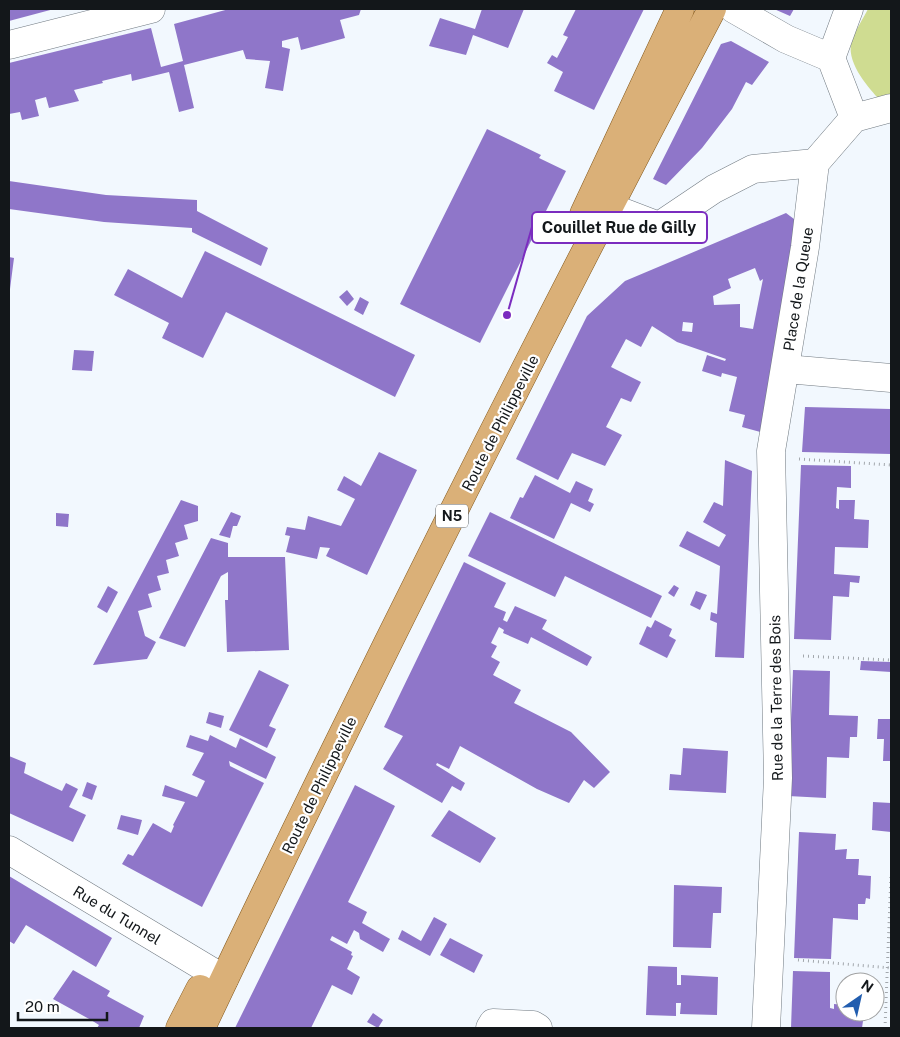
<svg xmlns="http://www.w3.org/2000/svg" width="900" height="1037" font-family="'Public Sans',sans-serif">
<rect width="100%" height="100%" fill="#f2f8fe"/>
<path fill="#cfdc91" d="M868,9H891V96L878,98C866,85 845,60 852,40C856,29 863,19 868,9Z"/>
<path fill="#8f76c9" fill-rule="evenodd" d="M9,9H54L9,21Z
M229,9H361L359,15L340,20L345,38L301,50L298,37L282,41V47L290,49L283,91L265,88L270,61L246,59L243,50L184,65L194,108L179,112L169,72L132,81L131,74L102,81L103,83L74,90L79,101L49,108L46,97L35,100L39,116L22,120L20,112L9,114V63L151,28L161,67L183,61L174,24Z
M482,9H524L508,48L473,35L466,55L429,46L440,18L475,29Z
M576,9H644L594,110L554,91L563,72L547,63L552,55L557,58L568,37L563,35Z
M774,9H794L790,16Z
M731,41L769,62L752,85L746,82L732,109L702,148L666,185L653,179L721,44Z
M487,129L541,155L539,158L566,171L480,343L400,304Z
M9,181L106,195L197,200V211L268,248L261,266L192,232V228L104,222L9,209Z
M786,213L798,222L764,433L742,427L745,415L729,411L737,377L722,373L721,377L702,371L707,355L725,361L726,359L677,342L652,326L641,347L626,339L611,367L641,382L631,402L621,398L606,427L622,435L605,466L572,453L558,480L516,459L587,316L625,281ZM755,268L760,281L763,279L753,329L740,327V304L714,305L713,296L731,288L728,279ZM683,322L693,323L692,332L682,331Z
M205,251L415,355L395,397L226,312L203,358L162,338L169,323L114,295L128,269L182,298Z
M9,257L14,258L10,289H9Z
M347,290L354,299L347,306L339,297Z
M360,297L369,302L363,315L354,310Z
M74,350L94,351L92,371L72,370Z
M805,407L891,409V454L802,452Z
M379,452L417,470L367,575L326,556L330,548L320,547L317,559L286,552L290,536L285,535L287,527L305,530L308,516L341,526L355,499L337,490L344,476L361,486Z
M725,460L752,471L744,658L715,657L717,623L710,620L711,612L717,614L720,566L679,546L687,531L719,547L726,535L703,522L714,502L723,506Z
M801,465L851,466V488L837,487L836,508L839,509V500H855L854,519L869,520L868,548L835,547L834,574L860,576L859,583L850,582L849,597L833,596L831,640L794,639Z
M535,475L570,493L576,481L593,489L588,501L594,504L590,512L571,503L554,539L510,518L520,497L523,498Z
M181,500L198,506V521L184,525L188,539L175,543L179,556L166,560L169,573L157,576L161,590L148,594L152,607L138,611L145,636L156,642L147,659L93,665Z
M231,512L241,516L237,526H233L230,538L219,535Z
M490,512L662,596L651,618L565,576L555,597L468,556Z
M56,513L69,514L68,527L56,526Z
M211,538L228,543V557H285L289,650L227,652L225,600H228V572L221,576L185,647L159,638Z
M464,562L506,583L494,607L506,612L503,620L507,622L515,606L547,620L542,629L592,657L587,666L531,637L528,644L503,633L504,630L499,627L491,643L497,646L491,657L500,662L493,675L521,690L514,703L571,732L610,772L594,788L584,780L569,803L537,789L460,746L449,769L437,763L436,765L465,783L461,791L452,786L442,803L383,769L403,736L384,727Z
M674,585L679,588L674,597L668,593Z
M108,586L118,592L107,613L97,607Z
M696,591L707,595L700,610L690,605Z
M655,620L672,629L669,636L676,640L667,658L639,644L647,626L651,628Z
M861,661L891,662V672L860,670Z
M259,670L289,685L269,726L276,729L267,748L229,730Z
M793,670L830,671L829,715L858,716L857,737H850L849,758L827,757L826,798L788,796Z
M209,712L224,716L221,728L206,723Z
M878,719H891V761H883L884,739H877Z
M190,735L208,741L210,735L236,748L240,738L276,757L266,779L229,761L230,766L264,783L202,907L122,864L128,854L133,856L153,823L171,833L174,826L173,825L185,802L162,796L165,785L197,797L205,781L192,775L204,753L186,747Z
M683,748L728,751L726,793L669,790L670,774L681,775Z
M9,756L26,763L24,773L47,784L62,791L66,783L78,789L69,807L86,815L73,842L9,813Z
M87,782L97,786L92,800L82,796Z
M355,785L395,806L348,902L367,912L362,923L390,939L383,952L360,939L359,933L354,930L347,944L332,936L330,940L352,952L351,955L353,956L347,969L360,977L352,995L332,985L311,1028H235Z
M873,802L891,803V832L872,830Z
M449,810L496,838L480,863L431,836Z
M121,815L142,820L138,835L117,829Z
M799,832L836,834L835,850L847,849L846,859H859L858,875L871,876L870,899L866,898L865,904H858V920L833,918L831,959L794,958Z
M9,876L112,938L96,967L26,925L14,944L9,941Z
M674,885L722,887L721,913H713L711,948L673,947Z
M434,917L447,924L430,956L398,939L402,930L421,941Z
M450,938L483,955L474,973L440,955Z
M648,966L677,967V985H681V975L718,977L717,1015L680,1014L681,1003H676V1016L646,1015Z
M73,970L110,991L107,996L144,1016L139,1028H97L99,1025L91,1020L53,999Z
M793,971L830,972V1008L834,1009V1004L845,1005V1012H855L854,1020L863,1021L862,1028H791Z
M373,1013L383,1020L378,1028L367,1022Z"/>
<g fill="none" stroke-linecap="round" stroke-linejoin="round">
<defs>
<path id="minor" d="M734,9L786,39L831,58
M849,9L831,58L854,118
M9,45L151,9
M591,200L659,226L714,189L753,169L815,163
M786,369L891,378
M9,850L224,979
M490,1028L493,1023L533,1025L538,1028
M766,1028L778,778L771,451L805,247L815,163L854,118L891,108"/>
<path id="major" d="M584,214L680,9
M180,1028L200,989
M201,1028C364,685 535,345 712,9"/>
</defs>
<use href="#minor" stroke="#717a82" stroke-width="29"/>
<use href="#major" stroke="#84591d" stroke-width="29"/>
<path stroke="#a2a7ac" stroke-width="3" stroke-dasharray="1 4" stroke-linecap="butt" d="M799,459L891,465
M803,656L891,660
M798,960L891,968
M885,1028L891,874"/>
<use href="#minor" stroke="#fff" stroke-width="28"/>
<use href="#major" stroke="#dab078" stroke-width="28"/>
</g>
<g text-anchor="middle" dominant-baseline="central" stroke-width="4.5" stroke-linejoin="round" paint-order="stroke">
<rect fill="#fff" stroke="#5a5d5f" stroke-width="1" x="436" y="504.5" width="32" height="23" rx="4"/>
<g font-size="14" font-weight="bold" fill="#13171a">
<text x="452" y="516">N5</text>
</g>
<g font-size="15" fill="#13171a" stroke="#fff">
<text transform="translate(798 289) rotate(-81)">Place de la Queue</text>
<text transform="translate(500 423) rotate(-63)">Route de Philippeville</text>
<text transform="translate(776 698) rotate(-91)">Rue de la Terre des Bois</text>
<text transform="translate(319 785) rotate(-64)">Route de Philippeville</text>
<text transform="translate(117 915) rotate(31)">Rue du Tunnel</text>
</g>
</g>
<path fill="none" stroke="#7b2cbf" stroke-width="2" d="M507 315L532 227"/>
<circle fill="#7b2cbf" stroke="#fff" stroke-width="2" cx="507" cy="315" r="5"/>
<rect fill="#fff" stroke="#7b2cbf" stroke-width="2" x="532" y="212" width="175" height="31" rx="5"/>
<g font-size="16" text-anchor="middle" font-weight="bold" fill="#13171a">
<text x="619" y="233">Couillet Rue de Gilly</text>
</g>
<rect width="900" height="1037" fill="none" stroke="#13171a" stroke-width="20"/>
<g transform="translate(860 997) rotate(34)"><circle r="24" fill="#ffffff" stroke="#a1a2a3"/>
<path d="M0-4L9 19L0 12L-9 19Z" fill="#215daf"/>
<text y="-8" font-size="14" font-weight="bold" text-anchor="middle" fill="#13171a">N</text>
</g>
<path d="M18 1012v8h89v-8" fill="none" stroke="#13171a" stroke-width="2.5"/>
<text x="25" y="1012" font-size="15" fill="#13171a" stroke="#ffffff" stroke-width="4" paint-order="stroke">20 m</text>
</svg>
